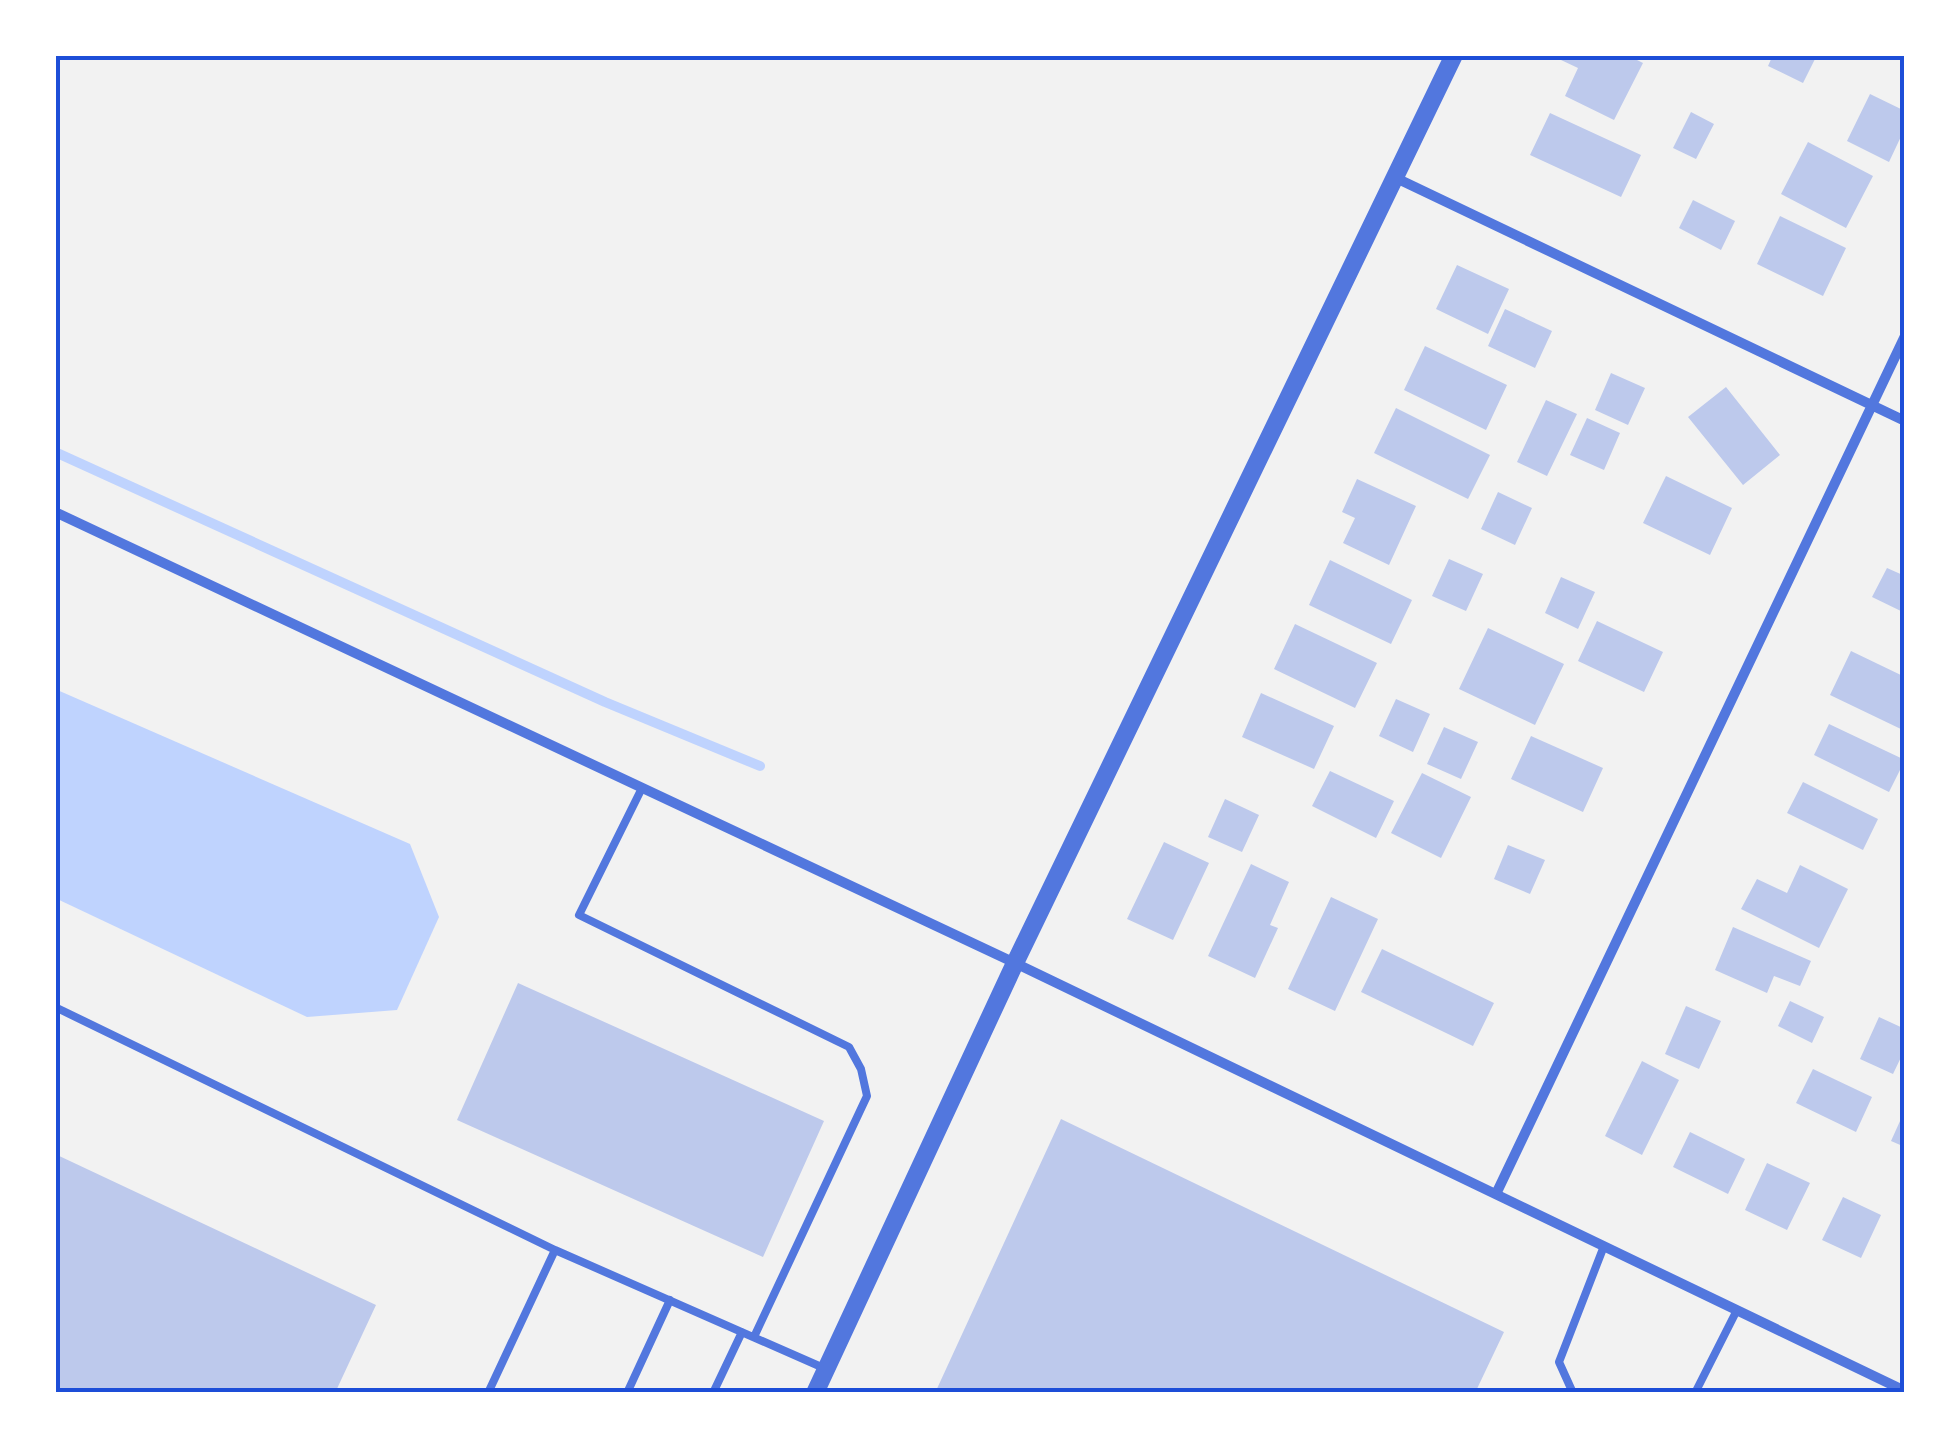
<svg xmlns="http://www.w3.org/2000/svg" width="1960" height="1448" font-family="Mulish,sans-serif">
<rect width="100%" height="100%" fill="#f2f2f2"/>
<path fill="#bfd3fe" d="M55,689L410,844L439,917L397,1010L307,1017L55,898Z"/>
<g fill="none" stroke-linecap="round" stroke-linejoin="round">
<path stroke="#bfd3fe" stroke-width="10" d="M55,452L605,702L760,766"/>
</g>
<path fill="#bdc9ec" d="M1563,55H1627L1643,63L1614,120L1565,96L1578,68L1561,60Z
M1773,55H1817L1803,83L1768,66Z
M1870,94L1905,111V128L1889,162L1847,141Z
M1691,112L1714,124L1696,159L1673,148Z
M1550,113L1641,155L1621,197L1530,155Z
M1808,142L1873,176L1846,228L1781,194Z
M1693,200L1735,221L1721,250L1679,228Z
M1780,216L1846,248L1823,296L1757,264Z
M1457,265L1509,289L1488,334L1436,309Z
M1505,309L1552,331L1535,368L1488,346Z
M1425,346L1507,385L1486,430L1404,390Z
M1611,373L1645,388L1628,425L1595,410Z
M1726,387L1780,455L1743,485L1688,417Z
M1546,400L1577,414L1547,476L1517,462Z
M1396,408L1490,455L1468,499L1374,453Z
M1587,418L1620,433L1604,470L1570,455Z
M1666,476L1732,508L1710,555L1643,523Z
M1357,479L1416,506L1389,565L1343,543L1355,518L1342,512Z
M1498,492L1532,508L1515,545L1481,529Z
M1449,559L1483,574L1466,611L1432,596Z
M1330,560L1412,600L1391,644L1309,605Z
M1887,568L1905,576V613L1872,597Z
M1561,577L1595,592L1578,629L1545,613Z
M1597,621L1663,652L1644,692L1578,661Z
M1295,624L1377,663L1355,708L1274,669Z
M1488,628L1564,664L1535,725L1459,689Z
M1851,651L1905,677V731L1830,695Z
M1261,693L1334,726L1314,769L1242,737Z
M1396,699L1430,714L1413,752L1379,736Z
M1829,724L1905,760L1889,792L1814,755Z
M1444,727L1478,742L1461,779L1427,764Z
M1531,736L1603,768L1583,812L1511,779Z
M1330,771L1394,801L1376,838L1312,806Z
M1422,773L1471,797L1441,858L1391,833Z
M1803,782L1878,819L1863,850L1787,813Z
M1225,799L1259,815L1242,852L1208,837Z
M1164,842L1209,863L1173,940L1127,919Z
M1508,845L1545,860L1530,894L1494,879Z
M1251,864L1289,882L1270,925L1278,928L1255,978L1208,956Z
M1800,865L1848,889L1819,948L1741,909L1757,879L1787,893Z
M1331,897L1378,919L1335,1011L1288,989Z
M1733,927L1811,961L1800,986L1774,976L1767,993L1715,970Z
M1382,949L1494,1003L1473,1046L1361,992Z
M518,983L824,1121L763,1257L457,1120Z
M1790,1001L1824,1017L1812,1043L1778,1026Z
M1686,1006L1721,1021L1699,1069L1665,1054Z
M1879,1017L1905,1029V1049L1893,1074L1860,1059Z
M1642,1061L1679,1080L1642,1155L1605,1136Z
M1813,1069L1872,1097L1856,1132L1796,1103Z
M1905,1110V1147L1891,1141Z
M1061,1119L1504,1332L1475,1393H935Z
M1690,1132L1745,1159L1728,1194L1673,1167Z
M55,1154L376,1305L335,1393H55Z
M1767,1163L1810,1183L1787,1230L1745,1210Z
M1843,1197L1881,1215L1861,1258L1822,1240Z"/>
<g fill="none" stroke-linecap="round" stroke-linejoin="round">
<path stroke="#5277de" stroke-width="8" d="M642,788L579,915L849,1047L861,1069L867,1096L754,1337
M55,1007L555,1250
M488,1393L555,1250L826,1369
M627,1393L670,1300
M713,1393L742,1332
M1573,1393L1559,1362L1604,1246
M1695,1393L1737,1310"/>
<path stroke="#5277de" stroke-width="10" d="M1396,178L1905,421
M55,512L1015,963L1905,1391
M1496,1194L1905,336"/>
<path stroke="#5277de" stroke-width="18" d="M815,1393L1015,963L1454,55"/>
</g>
<rect width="1960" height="1448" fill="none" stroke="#ffffff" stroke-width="115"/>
<rect x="58" y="58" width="1844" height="1332" fill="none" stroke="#1d4ed8" stroke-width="4"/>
</svg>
